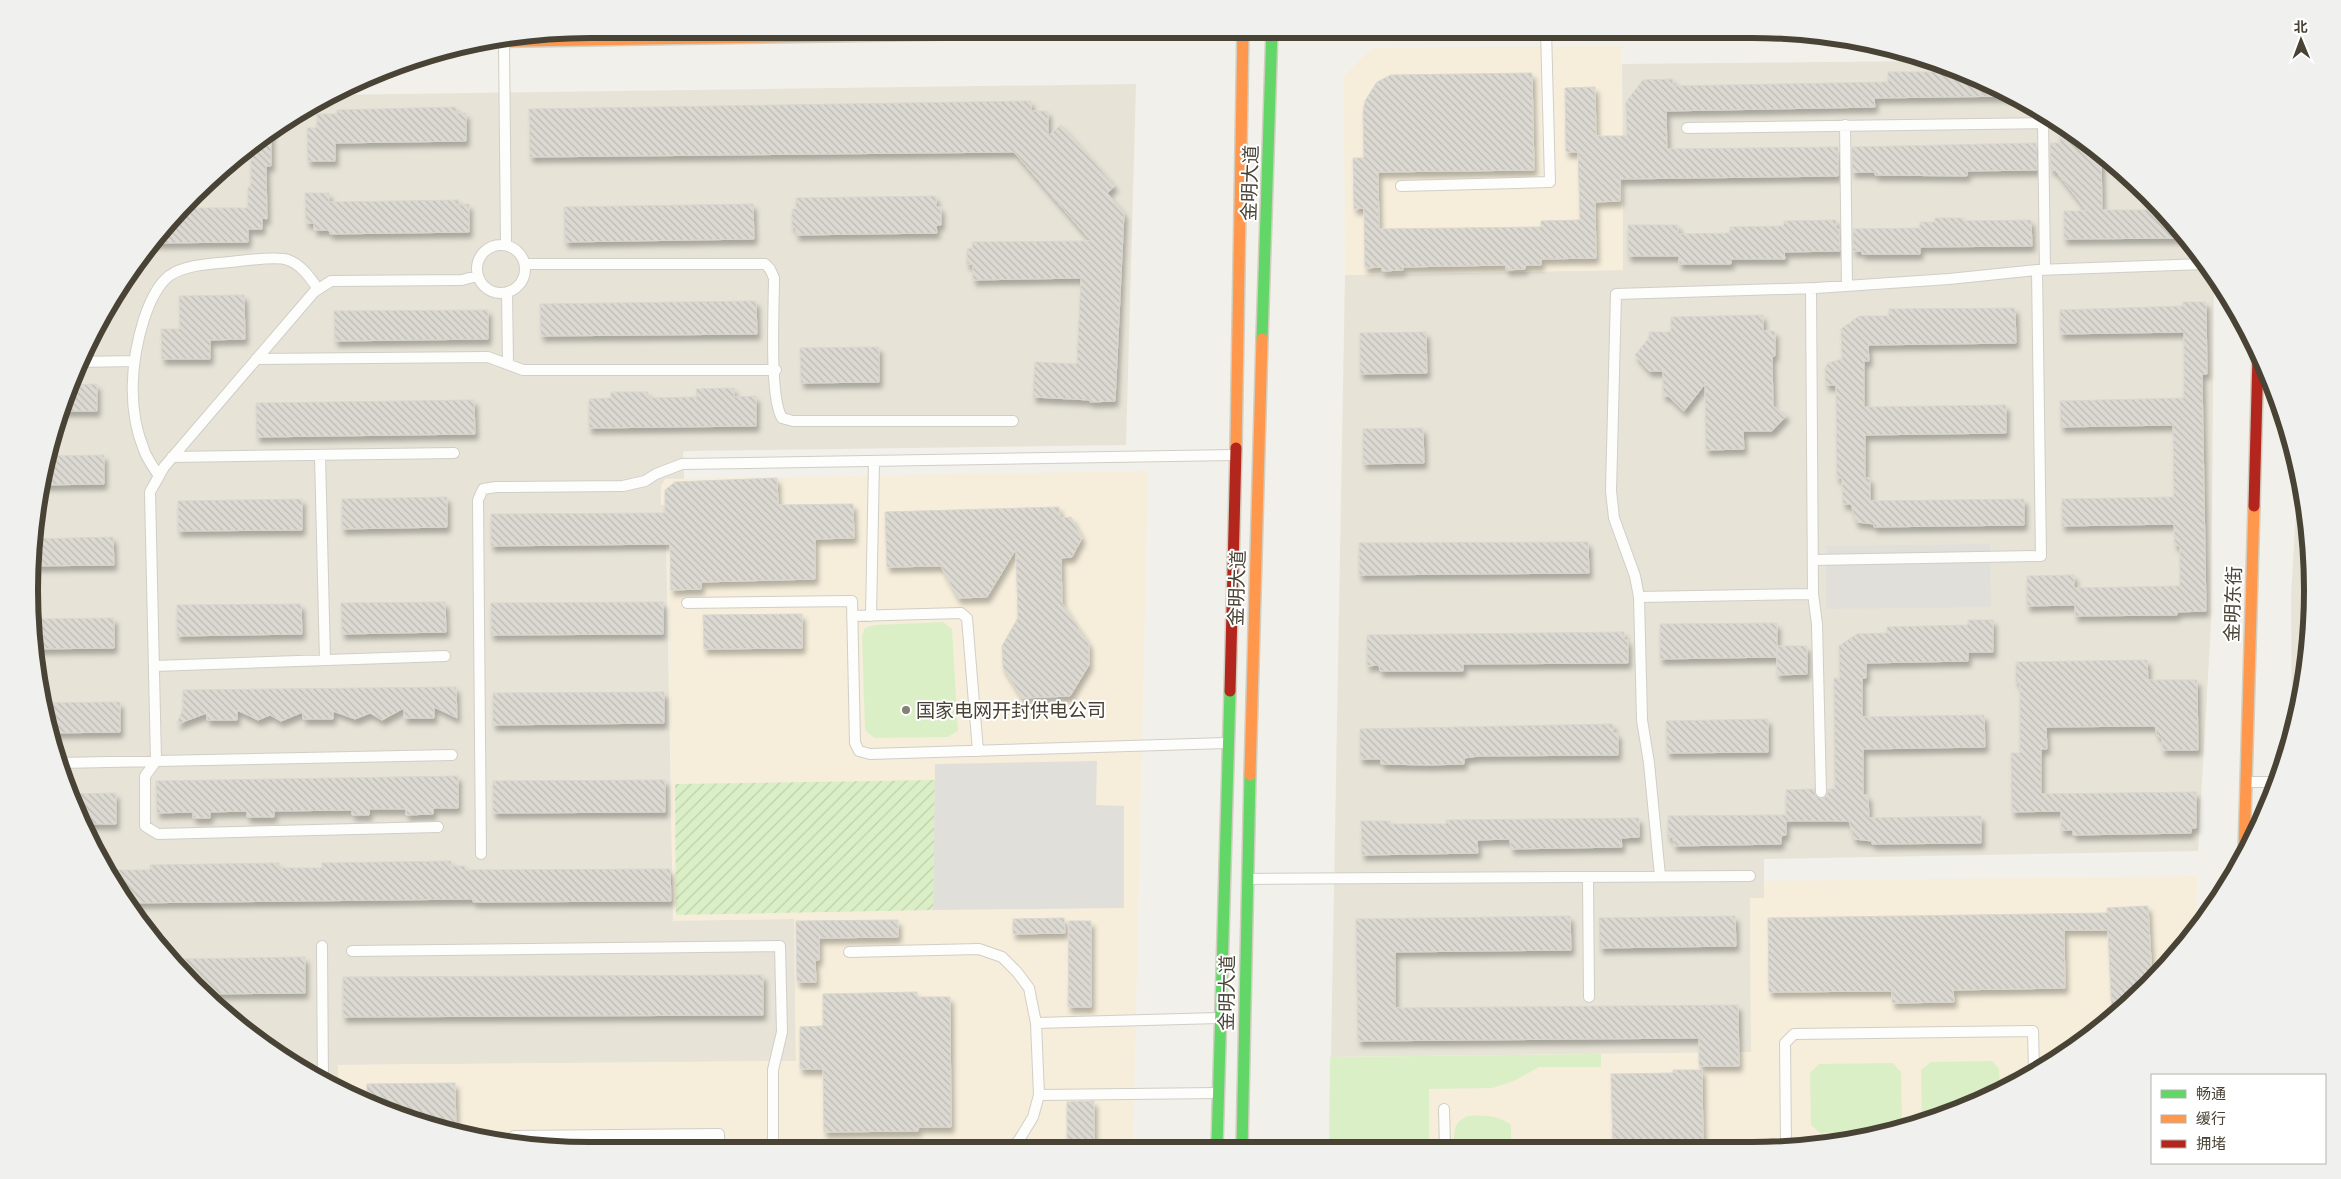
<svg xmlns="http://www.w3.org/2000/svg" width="2341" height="1179" font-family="Jost,'Noto Sans SC',sans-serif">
<defs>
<pattern id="garden-furrows" width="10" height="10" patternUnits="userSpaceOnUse" patternTransform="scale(1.25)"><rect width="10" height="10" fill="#dbefc7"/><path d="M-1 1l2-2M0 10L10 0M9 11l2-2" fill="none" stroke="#bdceac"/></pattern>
<pattern id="building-back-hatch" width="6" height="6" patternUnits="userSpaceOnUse" patternTransform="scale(1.25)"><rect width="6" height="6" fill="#dcd9d2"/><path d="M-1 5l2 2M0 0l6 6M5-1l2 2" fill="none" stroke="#bebbb5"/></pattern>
<filter id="shadow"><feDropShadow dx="3" dy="5.5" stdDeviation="2.5" flood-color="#0004"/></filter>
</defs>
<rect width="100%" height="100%" fill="#f2f0ea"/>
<path fill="#e7e3d7" d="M1931,61L1999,86L2093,144L2173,220L2214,276L2211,624L2198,851L1764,859V898H1750L1751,1052L1331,1057L1345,275L1623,270L1622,64Z
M1136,84L1126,445L688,451L683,452L684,479H665L673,920L794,919L796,1061L338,1065V1091L278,1056L193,986L123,901L86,837L48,735L34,662L30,553L40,480L71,375L104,309L168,220L248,145L309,104L329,95Z
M2298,477L2307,516L2311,626L2292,739L2291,598Z"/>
<path fill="#f6eedb" d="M1621,46L1623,270L1345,275L1344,76L1366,54L1375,48Z
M1148,471L1133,1147L553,1149L445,1131L338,1091V1065L796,1061L794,919L673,921L667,505H661V486L665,479Z
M2197,876L2196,925L2173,959L2093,1035L1966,1108L1825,1145L1329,1147L1330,1057L1751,1052L1750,898H1764V881Z"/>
<path fill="#dbefc7" d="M943,622L952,629L958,731L948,737L874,738L865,730L862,636L865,628L874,625Z
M1601,1054V1067H1539L1516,1080L1493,1088L1429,1089V1147H1329L1330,1057Z
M1992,1061L1999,1069L2000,1088L1966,1108L1922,1119L1921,1070L1931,1062Z
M1819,1064L1893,1063L1901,1072L1902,1123L1899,1126L1875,1132L1820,1133L1811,1125L1810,1073Z
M1468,1116C1484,1115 1498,1115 1511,1125V1146H1454C1454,1132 1453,1122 1468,1116Z"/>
<path fill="url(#garden-furrows)" d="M935,780L933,910L676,915L675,784Z"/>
<path fill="#e1dfda" d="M1990,544L1991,607L1826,609V546Z
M1097,761L1096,805L1124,806V908L933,910L935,764Z"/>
<path fill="url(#building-back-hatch)" stroke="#dad7d0" filter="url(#shadow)" d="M1888,72H1960L1999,86L2015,96L1874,98L1875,107L1666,111L1667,149L1838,147V176L1620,179V201L1595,202L1596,258L1541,259V265H1525V269L1506,270V265L1403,267V270L1382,271V267L1365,268L1364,208L1354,209L1353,158H1364L1363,113L1365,101L1377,82L1391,75L1532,73L1534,170L1378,172L1379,229L1541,227V221L1580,220L1578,152H1566L1565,88L1595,87L1596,136H1627L1626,102L1643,80L1673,79V86L1888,82Z
M1031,101V111H1048V136L1061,125L1115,186L1107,193L1124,213L1115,401L1090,402V400L1033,397L1035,362L1077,364L1081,278L973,280V264H967V249L973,248L972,242L1091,241L1014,152L530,157L529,109Z
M456,107V113H466V141L335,143V161H308L307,128H317V114H337V110Z
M2060,124L2093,144L2101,152L2102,210H2162L2173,220L2186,238L2064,239V211H2087L2055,170H2051L2050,143H2060Z
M271,130V166H266L267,219L262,218V229H248V242L151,243L168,220L181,208H248V187H251V143Z
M2036,143L2037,170L1967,171V176L1875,175V172H1852V147Z
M305,193H329V202L459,200V205L469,204V232L330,234L329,230H314V223H306Z
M936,196V207H941V225H936L937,233L796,235V227H792V209H796V198Z
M753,204L754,239L565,242L564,207Z
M1935,218H1963V221L2031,220L2032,246L1920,247V254H1862V251H1853V229L1920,228V222H1935Z
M1836,220V229H1839L1840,251L1784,252L1785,259H1731V264H1679V256H1628V225H1678V234L1730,233V227L1784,226V221Z
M244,295L245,339L210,340V359H162L161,329H180L179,296Z
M756,301L757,334L541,336L540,304Z
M2183,302H2206L2207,374H2202L2206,611L2177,612V615L2075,616V605L2027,606V576L2074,575V588L2180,586V546L2175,545L2174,524L2062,526V499L2174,497L2173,425L2061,427L2060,401L2184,398V332L2060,334V310L2183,306Z
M2015,308L2016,343L1868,345L1869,361H1864V407L2006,405V433L1865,435V478H1870V501L2024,499V525L1874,527V524L1856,522L1851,504H1843L1842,478H1837L1836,385H1826L1825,368L1828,363L1842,359L1841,329L1859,316H1889V309Z
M488,310V339L335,341L334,311Z
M1763,315V331H1775V356H1772L1773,406L1787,415L1772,431H1743L1744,449L1706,450L1705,384L1684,411L1668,396H1663V371H1649L1635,355L1649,338V332H1671V317Z
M1426,332L1427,373L1360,374V333Z
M879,347V382L801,383L800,348Z
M97,384V411H60L68,385Z
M734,388V397L756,396V426L589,428V399L611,398V392H648V398L697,397L696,389Z
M474,400L475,434L257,437L256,403Z
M1423,428L1424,463L1363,464V429Z
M104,455V484L39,485L47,456Z
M777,478L778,505L853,504L854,538L815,539V579L701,582V589L671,590L670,544L491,546V514L665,513V490L675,482Z
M447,497V527L342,529V499Z
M302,499V530L178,531V501Z
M1059,507L1060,518L1071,517L1082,538L1072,557L1061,558L1062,603L1089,644V665L1070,696L1022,698L1003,667L1002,646L1018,618L1016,549L987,597L958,598L941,566L887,567L885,512Z
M113,537L114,565L30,566L32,539Z
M1588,542L1589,573L1359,575V543Z
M445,602L446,632L342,634L341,603Z
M663,602V634L491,635V603Z
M301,604L302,634L177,636V605Z
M802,614V648L704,649L703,615Z
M114,618V648L33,649L32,619Z
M1968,620H1993V652H1968V661L1866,663V678H1862V717L1984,715L1985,747L1863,749V795H1868L1869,818L1981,816V843L1872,844V841L1854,839L1849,821H1786V835L1781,836V844L1674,846L1673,837H1668V816L1786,815V790L1814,789L1815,796L1821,799L1827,796L1828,789H1835L1834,678H1840L1839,646L1857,634L1887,633V627L1968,625Z
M1777,623V657L1660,659V624Z
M1624,632V640H1628V663L1463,664V671H1380L1379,665L1367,666V635Z
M1777,646H1807V674L1777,675Z
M2147,660L2148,680H2197L2198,750H2162V739L2157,735L2155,726L2046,727L2047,749H2041V794L2196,792V828H2191V833L2073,835V830H2061V811L2012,812L2011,753H2020V682H2016V662Z
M456,687L457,718L434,707V718H404V708L382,720L370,713L355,719L333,711V719H303V712L281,721L270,715L258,720L237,710V720H207V713L177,724L183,709V690Z
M664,692V723L493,725V693Z
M120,702V732L48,733L42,703Z
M1768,719V752L1667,753L1666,721Z
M1613,724V733H1618V755L1479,756L1464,758V764L1429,765L1381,764V759H1360V729Z
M458,776V808H433V814L406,815V809H369V815H352V810L274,811V817H247V811L210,812V818H193V812L157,813L156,781Z
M665,780V812L493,813V781Z
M116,793V824H82L70,794Z
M1639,818V837L1621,838L1622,847L1511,849L1510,839L1477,840L1478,853L1362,855L1361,821H1390V824H1446V820Z
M451,861V866H465V870L670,869L671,901L473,902V899L125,903L105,870H150V865L279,863L278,868H322V863Z
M2148,906L2152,979L2112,1016L2108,930H2064L2065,988L1953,990L1954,1002L1892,1003V991L1769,992L1768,918L2107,913V908Z
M1570,916L1571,950L1395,952V1008L1738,1005L1739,1066H1699V1038L1358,1041L1356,919Z
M1735,916L1736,946L1600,948L1599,918Z
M1064,918L1065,933L1013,934V919Z
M898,920V937L819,938V960H815L816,982H797L796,921Z
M1069,921H1091V1007H1068Z
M305,957V993L203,994L181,972V959Z
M763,975V1015L343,1017V977Z
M917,992V997H950L951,1127H918V1131L824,1132L823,1069H800V1027L823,1026V994Z
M1673,1070H1702L1703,1146H1613L1611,1074L1673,1073Z
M455,1083L456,1133L445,1131L367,1102V1084Z
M1094,1101V1148H1067V1102Z"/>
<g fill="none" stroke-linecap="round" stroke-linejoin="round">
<defs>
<path id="lane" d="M504,43L506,245
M1845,125L1847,286
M1687,128L2043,123L2045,270
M1401,186L1550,182L1546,30
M477 269a24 24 0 1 1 48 0a24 24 0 1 1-48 0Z
M525,264H765L770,269L774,278C774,308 769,397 782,418L793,421H1013
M1811,288L1813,594L1817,624L1821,792
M507,292L508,364
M256,359L488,357L523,370H776
M78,362L134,361
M320,455L325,660
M172,457L454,453
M159,476C154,468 147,459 144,450C127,409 131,360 144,319C149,304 156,286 169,276C187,263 217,264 239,261C250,260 278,256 288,260C301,264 311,279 318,289
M1813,560L2041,556L2037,270
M1639,597L1813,594
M687,603L852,601L855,743L859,751L870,754L1226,743
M852,616L961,613L967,618L978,751
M871,616L874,461
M154,666L445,656
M59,763L452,755
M2247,782H2275
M438,827L158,834L145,826V776L156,761L150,492L164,467L314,292L331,281L462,280L477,276
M481,854L478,500L483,489L496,487L623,486L645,481L656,474L682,464L1235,455
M1660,876L1649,763L1642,720L1639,597L1635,576L1614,518L1611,491L1616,294L1816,288L1949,279L2037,270L2204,264
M1588,877L1589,997
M1248,879L1750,876
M322,946L323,1082
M352,951L780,946L782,1032L773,1070V1148
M849,952L979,949L1002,957L1017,972L1029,988L1036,1023L1039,1095L1033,1117L1019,1140L1011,1148
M1036,1023L1219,1018
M1039,1095L1218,1093
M1444,1109L1445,1147
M514,1136L719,1134V1149
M1786,1146L1785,1043L1794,1034L2033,1031L2034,1069"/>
<path id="fast" d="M888,35L1190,30
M1262,339L1272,29
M1217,1147L1230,691
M1242,1147L1250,775"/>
<path id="slow" d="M1190,30L1274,29
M470,42L888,35
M1236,448L1243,29
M1250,775L1262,339
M2244,853L2254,506"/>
<path id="jam" d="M2254,506L2258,355
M1230,691L1236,448"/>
</defs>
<use href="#lane" stroke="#d0cec7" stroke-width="12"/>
<use href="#fast" stroke="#d2cec0" stroke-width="14"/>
<use href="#slow" stroke="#d2cec0" stroke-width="14"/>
<use href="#jam" stroke="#d2cec0" stroke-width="14"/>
<use href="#lane" stroke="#fdfdfc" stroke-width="10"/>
<use href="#fast" stroke="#63d668" stroke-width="11"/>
<use href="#slow" stroke="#ff974d" stroke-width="11"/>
<use href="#jam" stroke="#b3261e" stroke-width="11"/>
</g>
<circle fill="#848074" stroke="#fff" stroke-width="2" cx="906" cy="710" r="5"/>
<g text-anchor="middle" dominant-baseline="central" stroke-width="4" stroke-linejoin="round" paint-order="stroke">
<g font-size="19" fill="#494335" stroke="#fff">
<text transform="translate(1250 183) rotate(-88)">金明大道</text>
<text transform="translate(1237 588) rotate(-88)">金明大道</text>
<text transform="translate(2233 604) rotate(-88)">金明东街</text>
<text transform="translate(1227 993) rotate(-89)">金明大道</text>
</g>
<g font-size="19" fill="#494335" stroke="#fff" text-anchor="start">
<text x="916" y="710">国家电网开封供电公司</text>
</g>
</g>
<path d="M0 0H2341V1179H0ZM590 38H1752A552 552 0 0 1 2304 590V590A552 552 0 0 1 1752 1142H590A552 552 0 0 1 38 590V590A552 552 0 0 1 590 38Z" fill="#f0f0ef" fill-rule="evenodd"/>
<path fill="none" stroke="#494335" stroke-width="6" d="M590 38H1752A552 552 0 0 1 2304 590V590A552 552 0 0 1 1752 1142H590A552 552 0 0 1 38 590V590A552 552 0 0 1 590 38Z"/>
<rect x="2151" y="1074" width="175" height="90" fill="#ffffff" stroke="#b6b4ae"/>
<rect x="2161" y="1090" width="25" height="8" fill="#63d668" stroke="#b6b4ae"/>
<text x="2196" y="1099" font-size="15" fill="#494335">畅通</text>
<rect x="2161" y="1115" width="25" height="8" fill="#ff974d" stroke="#b6b4ae"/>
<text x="2196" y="1124" font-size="15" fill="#494335">缓行</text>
<rect x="2161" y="1140" width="25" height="8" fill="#b3261e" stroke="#b6b4ae"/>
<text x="2196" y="1149" font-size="15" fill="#494335">拥堵</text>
<g transform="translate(2301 40) rotate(359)" stroke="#ffffff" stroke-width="4" paint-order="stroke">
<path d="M0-4L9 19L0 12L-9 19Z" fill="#494335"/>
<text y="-8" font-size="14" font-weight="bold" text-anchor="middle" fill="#494335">北</text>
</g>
</svg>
